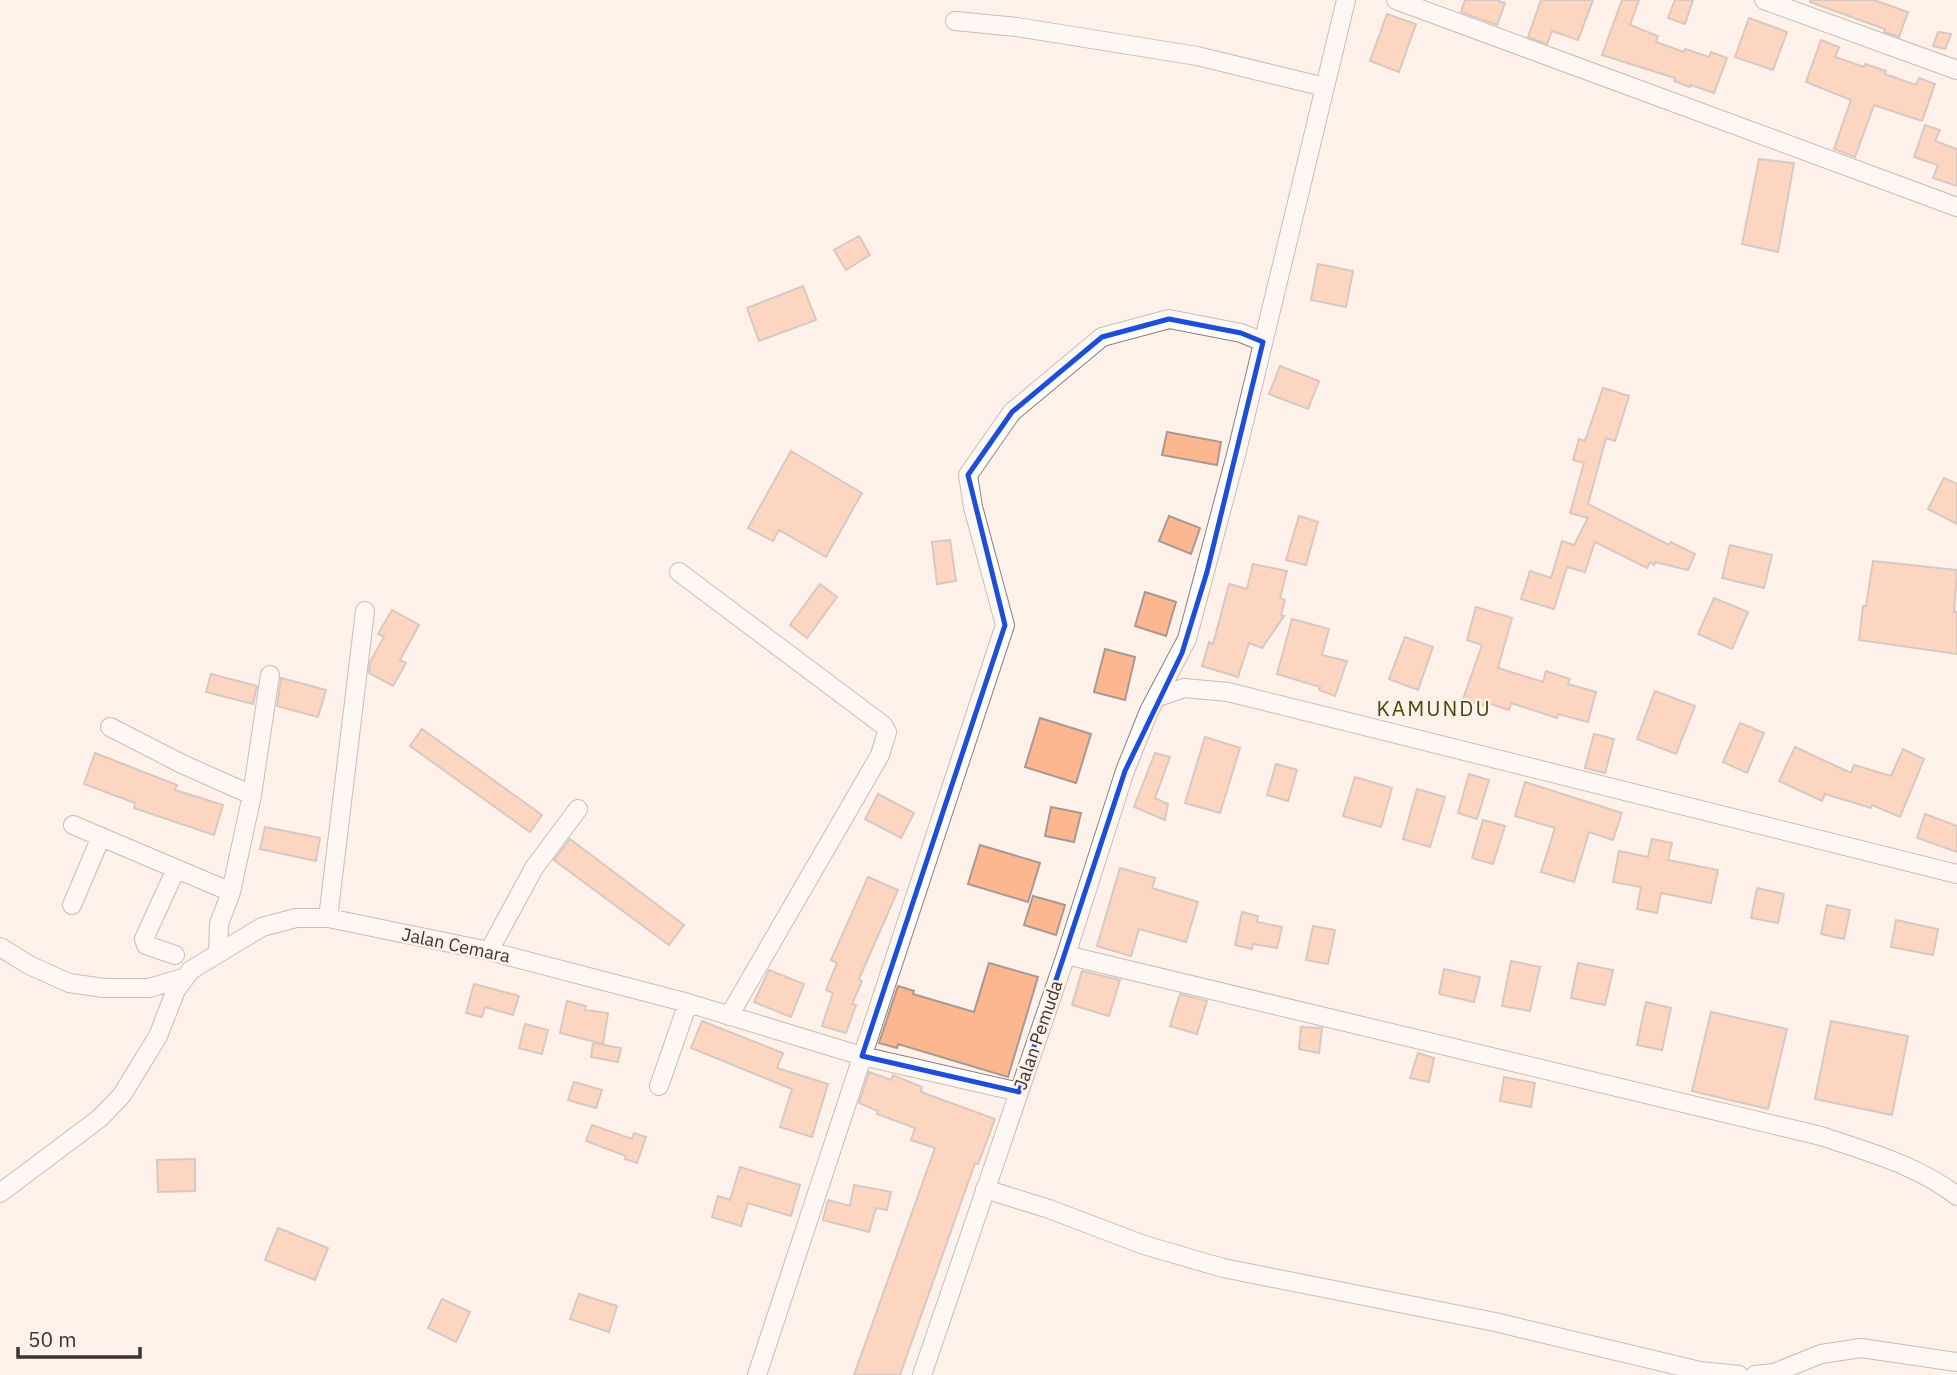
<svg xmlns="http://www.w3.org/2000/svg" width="1957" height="1375" font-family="'IBM Plex Sans',sans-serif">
<rect width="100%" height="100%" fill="#fef1e9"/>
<path fill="#fcb791" stroke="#a99a91" stroke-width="2" d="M1465,0H1496L1505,3L1497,25L1461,12Z
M1541,0H1593L1578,40L1552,31L1547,44L1528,37Z
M1622,0H1639L1630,25L1658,36L1656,42L1684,52L1685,49L1709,57L1711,52L1727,58L1714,93L1691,85L1690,87L1674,81L1675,78L1602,55Z
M1675,0H1693L1685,24L1668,18Z
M1810,0H1874L1908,12L1899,37L1884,32L1885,29L1810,2Z
M1387,14L1416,24L1399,72L1370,61Z
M1749,18L1787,32L1773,70L1735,57Z
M1938,32L1951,34L1945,49L1933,46Z
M1821,40L1839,47L1835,57L1864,67L1865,64L1886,71L1885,74L1916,85L1919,78L1935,84L1922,121L1874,105L1855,157L1834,149L1851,100L1806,82Z
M1925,125L1940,130L1935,141L1957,149V186L1933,178L1938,165L1914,157Z
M1759,159L1794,163L1778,252L1742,244Z
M859,236L870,255L846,270L834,250Z
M1318,264L1353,271L1346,307L1311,300Z
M803,286L816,320L759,341L747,308Z
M1280,366L1319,381L1308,409L1269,394Z
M1603,388L1629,396L1615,441L1606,438L1588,504L1669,545L1671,542L1695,554L1688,570L1655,562L1654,565L1650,562L1647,568L1595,542L1585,572L1567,567L1554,609L1521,599L1530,571L1551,578L1562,541L1574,545L1588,518L1570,513L1584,463L1573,460L1579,439L1585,441Z
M1167,432L1221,442L1217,465L1162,455Z
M791,451L862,493L826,557L779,530L773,541L748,528Z
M1944,478L1957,484V524L1928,509Z
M1169,516L1200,528L1191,554L1159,541Z
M1299,516L1318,522L1306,565L1286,560Z
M950,540L956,581L937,584L932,542Z
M1730,545L1772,555L1764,588L1722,578Z
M1873,561L1957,570L1954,612H1957V654L1859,640L1863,606H1866Z
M1253,564L1287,571L1280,598L1285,600L1281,615L1284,616L1262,648L1249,643L1238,677L1202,666L1209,642L1213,644L1229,584L1247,589Z
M820,584L837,597L807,638L790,625Z
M1145,592L1176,602L1166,636L1135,626Z
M1714,598L1748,612L1732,649L1698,634Z
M1476,607L1512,618L1498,668L1543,682L1546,671L1570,679L1568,684L1596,692L1588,722L1558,714L1557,718L1511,703L1509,710L1485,702L1484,706L1463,699L1482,645L1467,640Z
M392,610L419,625L400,660L406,663L393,686L369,673L370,662L384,637L378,634Z
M1292,619L1329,629L1322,655L1347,661L1335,696L1319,690L1320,687L1277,674Z
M1405,637L1433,647L1418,690L1389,679Z
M1105,649L1135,657L1125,700L1094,692Z
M211,674L257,686L253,704L206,692Z
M281,678L326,690L318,717L277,706Z
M1655,691L1695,706L1676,754L1637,739Z
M1040,718L1091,734L1076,783L1025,767Z
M1740,723L1764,733L1747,773L1723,762Z
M422,729L542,815L530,832L410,746Z
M1594,734L1614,739L1605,773L1585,768Z
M1205,737L1240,748L1220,813L1185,803Z
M1795,747L1851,773L1854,765L1891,776L1903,749L1924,759L1900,817L1872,805L1871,808L1825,794L1822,801L1779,781Z
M95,753L177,785L175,790L223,805L214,835L134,808L135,803L84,784Z
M1155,753L1170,757L1155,798L1168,804L1165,820L1134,807Z
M1276,764L1297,770L1288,801L1267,795Z
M1469,774L1489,780L1477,819L1458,813Z
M1355,777L1392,788L1381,827L1343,816Z
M1525,782L1622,813L1613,840L1589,832L1574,882L1541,872L1555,828L1515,816Z
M1417,789L1445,797L1430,847L1403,839Z
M878,794L914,813L901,838L865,819Z
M1051,807L1081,813L1074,842L1045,836Z
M1925,814L1957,826V852L1917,838Z
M1483,820L1505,826L1493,864L1472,858Z
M265,827L320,838L316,861L260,849Z
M570,839L684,925L669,945L554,860Z
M1652,839L1672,843L1668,860L1718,870L1711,903L1661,893L1657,913L1637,909L1641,887L1613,882L1619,851L1648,857Z
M980,845L1040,863L1028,902L968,884Z
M1120,868L1155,878L1152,888L1198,902L1186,942L1139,929L1131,956L1097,946Z
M868,877L898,890L859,979L862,981L852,1004L856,1005L846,1033L822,1026L833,993L826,990L837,963L831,960Z
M1757,888L1784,894L1778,923L1751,918Z
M1033,896L1065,905L1056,935L1024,925Z
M1827,905L1850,910L1844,939L1821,934Z
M1242,912L1258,916L1257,922L1282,927L1277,948L1253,944L1252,949L1235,945Z
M1896,920L1938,929L1933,955L1891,947Z
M1313,926L1335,930L1328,964L1306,960Z
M1511,961L1540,967L1530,1011L1502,1006Z
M989,963L1038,977L1008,1077L898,1044L897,1048L879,1043L898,986L914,991L913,994L974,1012Z
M1578,963L1613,970L1605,1005L1571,998Z
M1444,969L1480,977L1474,1002L1439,994Z
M769,970L804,984L791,1017L754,1002Z
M1082,971L1120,980L1109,1016L1072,1005Z
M474,984L519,996L513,1015L485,1007L482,1017L466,1013Z
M1180,994L1207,1001L1197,1034L1170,1026Z
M567,1001L586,1006L585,1010L608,1013L603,1044L560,1033Z
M1646,1002L1671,1008L1662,1050L1637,1045Z
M1711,1012L1787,1029L1768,1109L1692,1091Z
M702,1021L783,1053L777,1068L828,1084L812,1137L780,1127L792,1089L691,1048Z
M1831,1021L1908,1036L1892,1115L1815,1099Z
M525,1024L548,1030L542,1054L519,1048Z
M1301,1027L1322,1028L1319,1053L1299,1049Z
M593,1043L621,1048L618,1062L591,1057Z
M1418,1053L1434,1058L1429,1082L1410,1078Z
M869,1072L891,1080L893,1075L922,1087L921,1092L995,1119L978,1164L975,1163L900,1375H854L935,1148L911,1140L915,1128L877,1114L878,1111L859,1103Z
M1504,1077L1535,1083L1531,1107L1500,1101Z
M574,1082L602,1090L596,1108L568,1100Z
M592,1125L632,1139L634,1133L646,1137L637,1163L625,1159L626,1156L586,1141Z
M195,1159V1191L158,1192L157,1160Z
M740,1167L800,1185L791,1216L748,1203L741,1226L712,1217L718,1196L730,1200Z
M854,1185L891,1192L887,1210L876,1208L869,1232L823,1220L828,1200L850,1206Z
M278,1228L328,1248L315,1280L265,1260Z
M579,1294L617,1306L609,1332L570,1319Z
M442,1299L470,1312L456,1342L428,1328Z"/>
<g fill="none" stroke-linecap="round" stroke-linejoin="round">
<defs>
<path id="minor" d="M1396,0L1957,207
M1764,0L1957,70
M955,21L1017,27L1197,56L1325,87
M679,572L883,725L887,732L880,755L729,1016
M1158,697L1184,688L1228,692L1957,874
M110,727L182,764L252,795
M73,825L231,892
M72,905L101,837
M328,918L365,611
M0,947L29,965L69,983L104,988H149L183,978
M489,951L534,868L578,809
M218,952L219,924L231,892L252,795L270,675
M175,955L146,945L144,939L176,869
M1066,955L1821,1136C1868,1152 1917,1165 1957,1196
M659,1086L688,1003
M985,1189L1049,1209L1144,1245L1223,1268L1495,1322L1700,1371L1739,1375
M0,1193L100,1118L122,1095L158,1036L176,990L191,970L262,927L296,918H328L489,951L688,1003L862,1056L1019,1092
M757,1375L1005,625L973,507L968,475L1012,412L1102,337L1169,319L1241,333L1263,342
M922,1375L1066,955L1125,771L1149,711L1187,639L1237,451L1346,0
M1755,1375L1774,1373L1821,1354L1861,1348L1957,1362"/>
</defs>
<use href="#minor" stroke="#8d7e76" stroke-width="20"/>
<use href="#minor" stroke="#fff" stroke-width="18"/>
</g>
<path d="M0 0H1957V1375H0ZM1169,319L1241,333L1263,342L1207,572L1182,653L1125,771L1019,1092L862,1056L1005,625L968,475L1012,412L1102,337Z" fill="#fef1e9" fill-opacity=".55" fill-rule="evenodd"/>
<path fill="none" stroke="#1d4ed8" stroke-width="5" stroke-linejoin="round" d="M1169,319L1241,333L1263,342L1207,572L1182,653L1125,771L1019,1092L862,1056L1005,625L968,475L1012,412L1102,337Z"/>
<g text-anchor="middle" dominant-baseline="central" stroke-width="5" stroke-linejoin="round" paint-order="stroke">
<g font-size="18" fill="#3b3531" stroke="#fef1e9">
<text transform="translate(456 945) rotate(12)">Jalan Cemara</text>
<text transform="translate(1038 1035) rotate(-71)">Jalan Pemuda</text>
</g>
<g font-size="21" letter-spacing="2" fill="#404b12" stroke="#fef1e9">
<text x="1434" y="708">KAMUNDU</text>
</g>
</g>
<path d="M18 1347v10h122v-10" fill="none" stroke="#3b3531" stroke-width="3.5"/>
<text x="28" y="1347" font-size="21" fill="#3b3531" stroke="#fef1e9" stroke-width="5" paint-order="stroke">50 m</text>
</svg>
